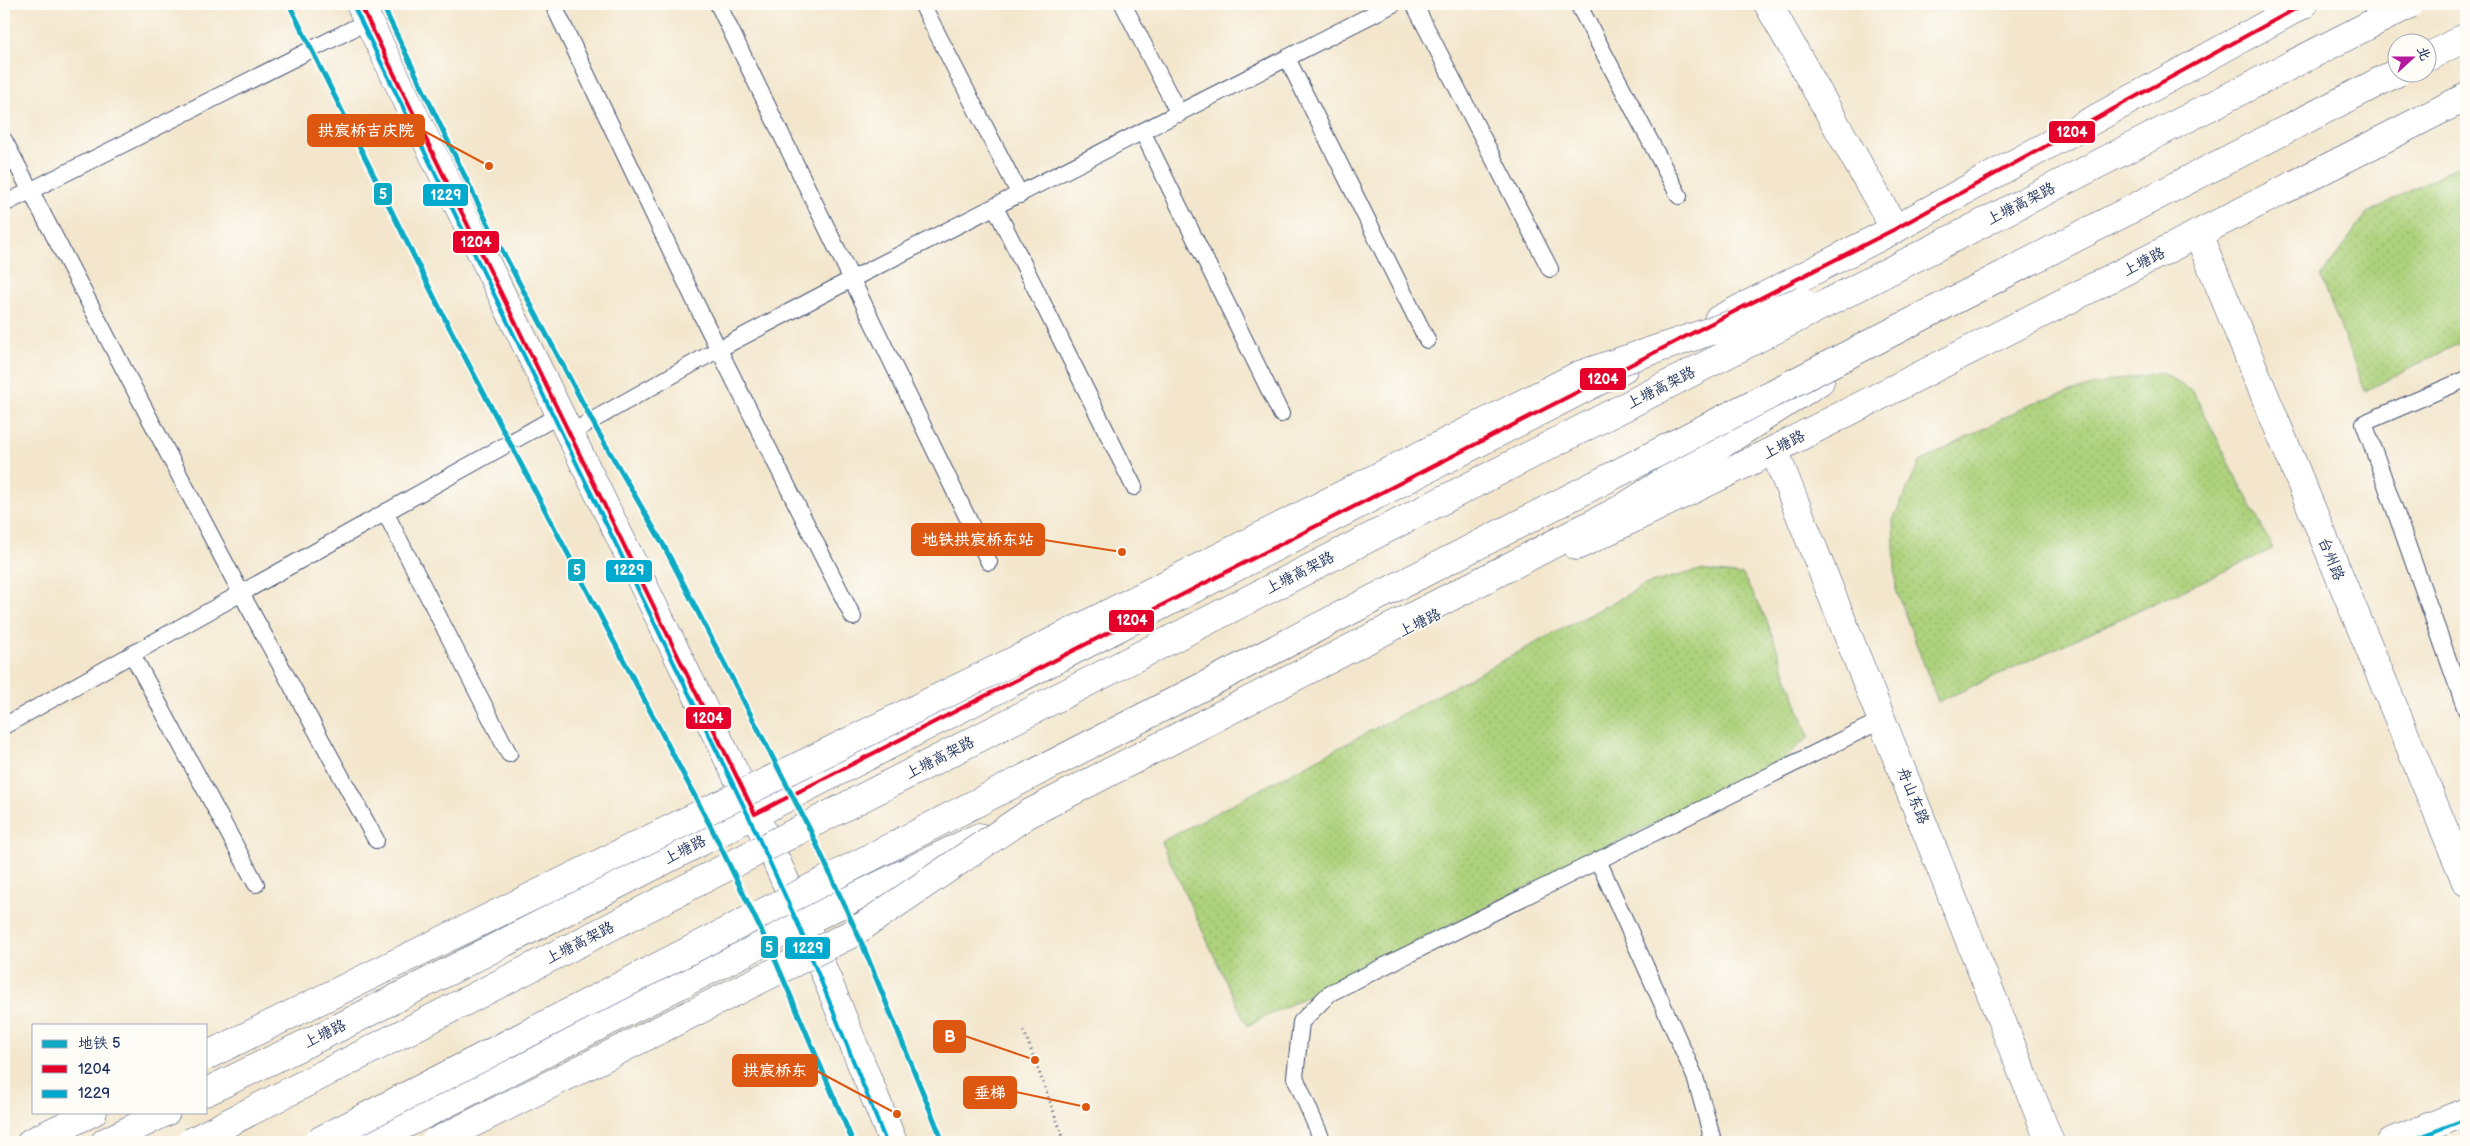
<svg xmlns="http://www.w3.org/2000/svg" width="2470" height="1146" font-family="'Balsamiq Sans','LXGW WenKai TC',sans-serif">
<defs>
<pattern id="park-dots" width="8" height="8" patternUnits="userSpaceOnUse" patternTransform="scale(1.25)"><rect width="8" height="8" fill="#add17b"/><path d="M2 2h.1M6 6h.1" fill="none" stroke="#94b46d" stroke-width="1.8" stroke-linecap="round"/></pattern>
</defs>
<rect width="100%" height="100%" fill="#fdfcf7"/>
<filter id="ink" filterUnits="userSpaceOnUse"><feTurbulence type="fractalNoise" baseFrequency=".02" numOctaves="2"/><feDisplacementMap in="SourceGraphic" scale="10" xChannelSelector="R" yChannelSelector="G"/><feConvolveMatrix kernelMatrix="1 2 1 2 8 2 1 2 1" color-interpolation-filters="sRGB"/></filter>
<filter id="wash" filterUnits="userSpaceOnUse"><feTurbulence type="fractalNoise" baseFrequency=".0096" numOctaves="4" result="noise"/><feDisplacementMap in="SourceGraphic" scale="20" xChannelSelector="R" yChannelSelector="G"/><feGaussianBlur stdDeviation="1.12" result="paint"/><feColorMatrix in="noise" values="0 0 0 0 0 0 0 0 0 0 0 0 0 0 0 0 0 1.4 0 .05"/><feComposite in="paint" operator="in"/></filter>
<g filter="url(#wash)">
<rect width="100%" height="100%" fill="#f3e6cc"/>
<path fill="url(#park-dots)" stroke="#64806c" d="M2466,162V340L2365,391L2321,277L2367,213Z
M2163,373L2194,393L2273,549L1938,702L1896,590L1893,520L1920,462L2032,403L2113,380Z
M1700,570L1743,575L1767,621L1809,737L1782,760L1247,1026L1161,842L1647,584Z"/>
</g>
<g filter="url(#ink)">
<g fill="none" stroke-linecap="round" stroke-linejoin="round">
<defs>
<path id="lane" d="M553,4L703,318L853,617
M718,4L989,562
M922,4L1020,195
M1123,4L1179,114
M1414,4L1550,269
M1578,4L1679,196
M1287,58L1427,340
M1143,133L1281,414
M4,140L241,593L376,840
M4,204L368,21
M995,207L1134,487
M2466,379L2364,423L2466,710
M570,433L719,349L852,279L1393,4
M385,512L509,754
M132,654L256,884
M4,726L561,414
M1598,860L1695,1077L1712,1137L1706,1142
M1323,1142L1295,1077L1301,1022L1330,993L1882,720"/>
<path id="street" d="M360,4L755,814L802,918
M1768,4L1895,229
M2198,234L2466,882
M1774,450L2050,1142
M2391,1142L2466,1112"/>
<path id="secondary" d="M804,922L893,1142"/>
<path id="primary" d="M1718,320L1895,229L2304,4
M1577,546L1774,450L2466,97
M206,1092L338,1028L1624,368
M105,1142L166,1112
M370,1142L804,922L979,837"/>
<path id="highway" d="M2428,57L2466,37
M1497,573L1623,508L1820,381
M31,1142L93,1112"/>
</defs>
<use href="#lane" stroke="#3b4a6e" stroke-width="18"/>
<use href="#street" stroke="#3b4a6e" stroke-width="29"/>
<use href="#secondary" stroke="#3b4a6e" stroke-width="29"/>
<use href="#primary" stroke="#3b4a6e" stroke-width="29"/>
<use href="#highway" stroke="#3b4a6e" stroke-width="29"/>
<path stroke="#3b4a6e" stroke-width="3" stroke-dasharray="1 4" stroke-linecap="butt" d="M1024,1031L1063,1137"/>
<use href="#lane" stroke="#fff" stroke-width="16"/>
<use href="#street" stroke="#fff" stroke-width="28"/>
<use href="#secondary" stroke="#fff" stroke-width="28"/>
<use href="#primary" stroke="#fff" stroke-width="28"/>
<use href="#highway" stroke="#fff" stroke-width="28"/>
<defs>
<path id="highway-bridge" d="M206,1056L1036,650L1579,375L1801,301
M191,1142L2410,4
M317,1142L2398,72
M435,1142L853,933L1028,814L1497,573"/>
</defs>
<use href="#highway-bridge" stroke="#3b4a6e" stroke-width="29" stroke-linecap="butt"/>
<use href="#highway-bridge" stroke="#fff" stroke-width="28"/>
<defs>
<path id="bus-1" d="M360,4L755,814L1895,229L2304,4"/>
<path id="bus-2" d="M354,7L749,817L798,924L886,1142
M2407,1142L2466,1119"/>
</defs>
<use href="#bus-1" stroke="#fdfcf7" stroke-width="8"/>
<use href="#bus-2" stroke="#fdfcf7" stroke-width="8"/>
<use href="#bus-1" stroke="#e4002b" stroke-width="4"/>
<use href="#bus-2" stroke="#00a9ce" stroke-width="4"/>
<defs>
<path id="metro-1" d="M289,4L445,319L712,829L774,957L853,1142
M382,4L485,218L597,430L664,546L810,830L863,946L943,1142"/>
</defs>
<use href="#metro-1" stroke="#fdfcf7" stroke-width="9"/>
<use href="#metro-1" stroke="#0eaac3" stroke-width="5"/>
</g>
</g>
<g text-anchor="middle" dominant-baseline="central" stroke-width="4" stroke-linejoin="round" paint-order="stroke">
<g font-size="15" fill="#1b2f5e" stroke="#fdfcf7">
<text transform="translate(2021 204) rotate(-27)">上塘高架路</text>
<text transform="translate(2144 262) rotate(-27)">上塘路</text>
<text transform="translate(1661 388) rotate(-27)">上塘高架路</text>
<text transform="translate(1784 445) rotate(-27)">上塘路</text>
<text transform="translate(2331 559) rotate(68)">台州路</text>
<text transform="translate(1300 573) rotate(-27)">上塘高架路</text>
<text transform="translate(1420 623) rotate(-26)">上塘路</text>
<text transform="translate(940 758) rotate(-27)">上塘高架路</text>
<text transform="translate(1913 796) rotate(68)">舟山东路</text>
<text transform="translate(685 850) rotate(-27)">上塘路</text>
<text transform="translate(580 943) rotate(-27)">上塘高架路</text>
<text transform="translate(325 1034) rotate(-26)">上塘路</text>
</g>
</g>
<path fill="none" stroke="#de5710" stroke-width="2" d="M489 166L424 131M1122 552L1044 540M1035 1060L965 1036M897 1114L817 1071M1086 1107L1016 1092"/>
<g fill="#de5710" stroke="#fdfcf7" stroke-width="2">
<circle cx="489" cy="166" r="5"/>
<circle cx="1122" cy="552" r="5"/>
<circle cx="1035" cy="1060" r="5"/>
<circle cx="897" cy="1114" r="5"/>
<circle cx="1086" cy="1107" r="5"/>
</g>
<g fill="#de5710" stroke="#de5710" stroke-width="2">
<rect x="308" y="115" width="116" height="31" rx="5"/>
<rect x="912" y="524" width="132" height="31" rx="5"/>
<rect x="934" y="1021" width="31" height="31" rx="5"/>
<rect x="733" y="1055" width="84" height="31" rx="5"/>
<rect x="964" y="1077" width="52" height="31" rx="5"/>
</g>
<g font-size="16" text-anchor="middle" font-weight="bold" fill="#fff">
<text x="366" y="136">拱宸桥吉庆院</text>
<text x="978" y="545">地铁拱宸桥东站</text>
<text x="950" y="1042">B</text>
<text x="775" y="1076">拱宸桥东</text>
<text x="990" y="1098">垂梯</text>
</g>
<g stroke="#fdfcf7" stroke-width="2">
<rect x="2048" y="120" width="48" height="24" rx="5" fill="#e4002b"/>
<rect x="373" y="182" width="20" height="24" rx="5" fill="#0eaac3"/>
<rect x="422" y="183" width="47" height="24" rx="5" fill="#00a9ce"/>
<rect x="452" y="230" width="48" height="24" rx="5" fill="#e4002b"/>
<rect x="1579" y="367" width="48" height="24" rx="5" fill="#e4002b"/>
<rect x="567" y="558" width="19" height="24" rx="5" fill="#0eaac3"/>
<rect x="605" y="559" width="48" height="24" rx="5" fill="#00a9ce"/>
<rect x="1108" y="609" width="47" height="24" rx="5" fill="#e4002b"/>
<rect x="685" y="706" width="47" height="24" rx="5" fill="#e4002b"/>
<rect x="760" y="935" width="19" height="24" rx="5" fill="#0eaac3"/>
<rect x="784" y="936" width="47" height="24" rx="5" fill="#00a9ce"/>
</g>
<g font-size="14" text-anchor="middle" font-weight="bold" fill="#fff">
<text x="2072" y="137">1204</text>
<text x="383" y="199">5</text>
<text x="446" y="200">1229</text>
<text x="476" y="247">1204</text>
<text x="1603" y="384">1204</text>
<text x="577" y="575">5</text>
<text x="629" y="575">1229</text>
<text x="1132" y="625">1204</text>
<text x="708" y="723">1204</text>
<text x="769" y="952">5</text>
<text x="808" y="953">1229</text>
</g>
<rect width="2470" height="1146" fill="none" stroke="#fdfcf7" stroke-width="20"/>
<rect x="32" y="1024" width="175" height="90" fill="#fdfcf7" stroke="#a3aaba"/>
<rect x="42" y="1040" width="25" height="8" fill="#0eaac3" stroke="#a3aaba"/>
<text x="78" y="1048" font-size="15" fill="#1b2f5e">地铁 5</text>
<rect x="42" y="1065" width="25" height="8" fill="#e4002b" stroke="#a3aaba"/>
<text x="78" y="1074" font-size="15" fill="#1b2f5e">1204</text>
<rect x="42" y="1090" width="25" height="8" fill="#00a9ce" stroke="#a3aaba"/>
<text x="78" y="1098" font-size="15" fill="#1b2f5e">1229</text>
<g transform="translate(2412 58) rotate(69)"><circle r="24" fill="#fdfcf7" stroke="#a3aaba"/>
<path d="M0-4L9 19L0 12L-9 19Z" fill="#b5179e"/>
<text y="-8" font-size="14" font-weight="bold" text-anchor="middle" fill="#1b2f5e">北</text>
</g>
</svg>
